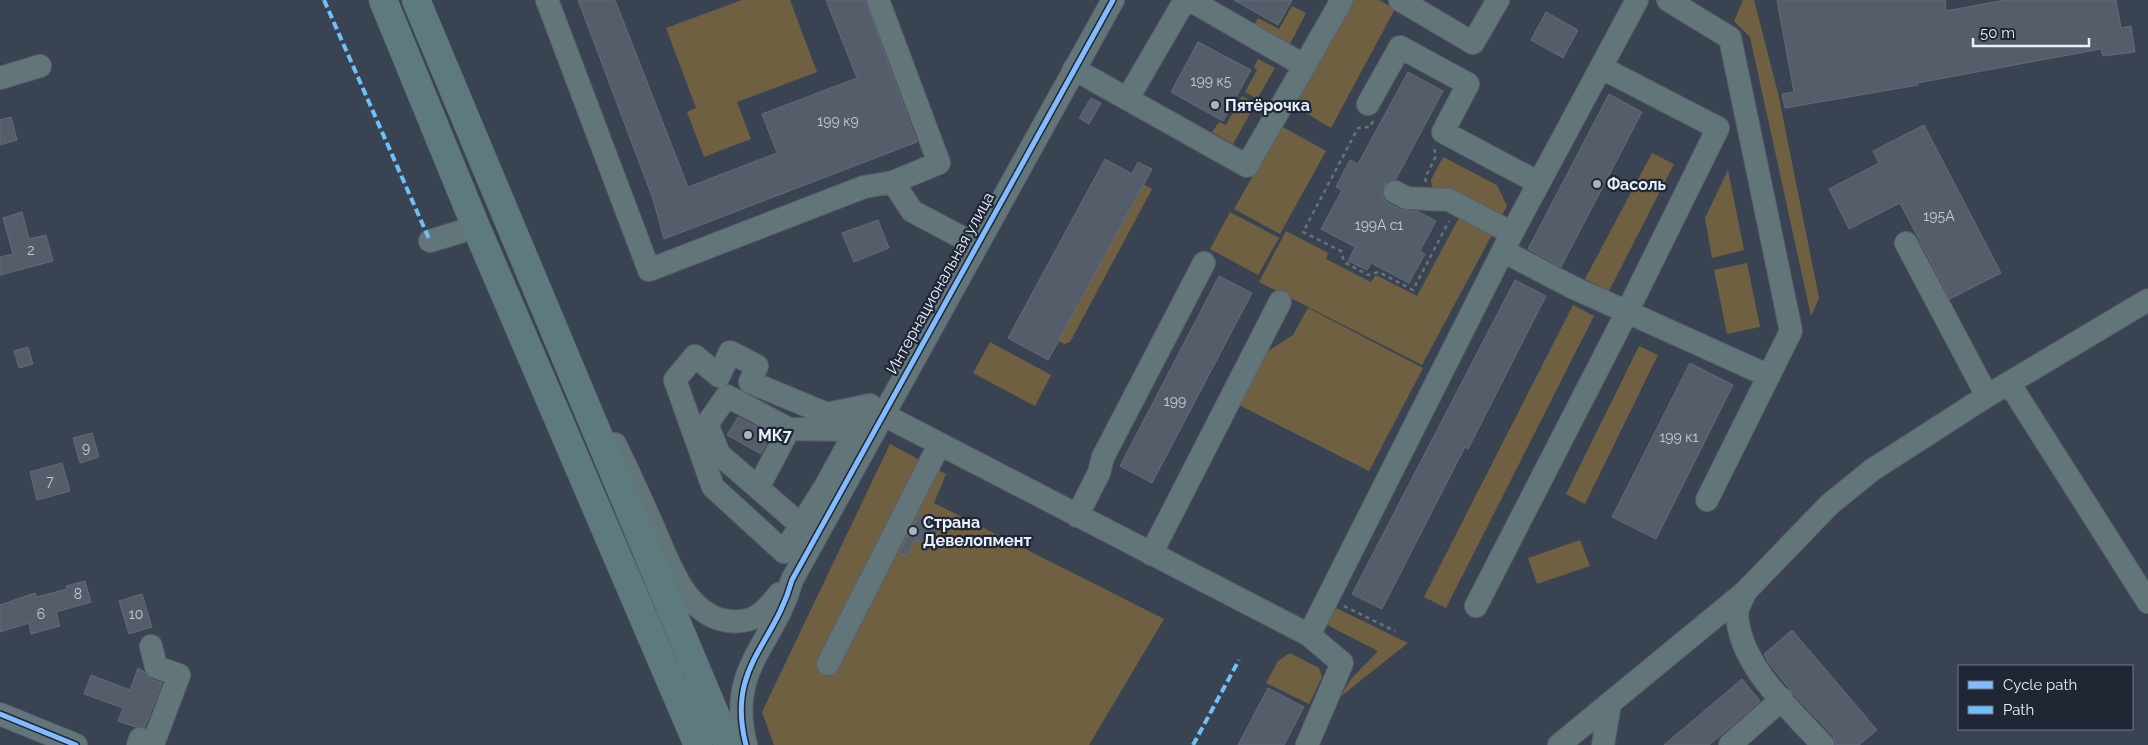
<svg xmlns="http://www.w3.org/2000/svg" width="2148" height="745" font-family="Raleway,sans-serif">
<rect width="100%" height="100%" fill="#3a4352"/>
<path fill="#706042" d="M742,0H790L817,72L737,102L751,139L704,157L687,112L696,108L666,28Z
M1353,0H1379L1395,9L1331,128L1294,106Z
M1743,0H1754L1778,93L1819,298L1811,316L1750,37L1734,21Z
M1292,6L1306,13L1288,48L1252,28L1258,18L1279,29Z
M1258,59L1275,68L1257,99L1245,92L1257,70L1254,67Z
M1242,96L1256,103L1233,144L1212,132L1219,122L1226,125Z
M1281,126L1326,151L1280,234L1234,209Z
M1652,153L1674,164L1609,291L1585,279Z
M1443,157L1497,185L1507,206L1499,220L1433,194L1431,180Z
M1728,170L1744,250L1712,258L1705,218Z
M1143,184L1152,189L1070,342L1065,344L1058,341L1048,360L1008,338L1039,281L1079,303Z
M1230,212L1279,238L1258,275L1210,249Z
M1460,216L1493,233L1422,365L1259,282L1286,231L1328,253L1326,259L1371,282L1376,275L1417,296Z
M1747,263L1760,327L1727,334L1714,270Z
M1573,305L1594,316L1446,608L1424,597Z
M1308,308L1423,368L1369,471L1237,404L1260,356L1293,335Z
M990,342L1051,375L1035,406L973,373Z
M1639,346L1658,355L1585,504L1566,494Z
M890,444L946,474L934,503L1164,619L1089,745H774L762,712Z
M1580,540L1590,566L1537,584L1528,558Z
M1332,606L1408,643L1340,697L1351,679L1378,651L1329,626L1326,618Z
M1290,653L1319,668L1322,677L1309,704L1266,683L1278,661Z"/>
<path fill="#565d6a" stroke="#636b78" d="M578,0H615L688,187L777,153L762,114L857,78L826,0H865L917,142L664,239L653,199Z
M1234,0H1292L1278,25Z
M1777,0H1945L1946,11L2005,0H2116L2121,28L2131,26L2135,52L2103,56L2101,49L1917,83L1918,85L1785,108L1782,94L1794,92Z
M1546,12L1578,30L1563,58L1531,40Z
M1198,42L1251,70L1223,121L1171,92Z
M1408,72L1443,91L1396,179L1387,181L1382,192L1384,199L1389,204L1402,210L1419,212L1436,221L1420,251L1425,254L1409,283L1371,263L1367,270L1348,261L1355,247L1321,229L1342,190L1336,187L1350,160L1358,164Z
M1609,94L1642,112L1561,267L1528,249Z
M1091,98L1101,103L1089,124L1079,118Z
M11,117L17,140L0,145V120Z
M1924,125L2001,273L1950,299L1900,203L1849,229L1829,189L1879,163L1873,151Z
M1105,159L1132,174L1138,162L1152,169L1048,360L1008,338Z
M22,212L29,239L46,235L53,261L0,275V257L13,254L3,218Z
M878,220L889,248L854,262L842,233Z
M1219,276L1252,293L1152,483L1120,466Z
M1515,280L1546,296L1468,449L1465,447L1382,609L1352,594Z
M28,347L33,364L19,368L14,351Z
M1690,363L1733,385L1656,539L1612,517Z
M738,417L771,434L761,454L727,435Z
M92,433L99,457L80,463L73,438Z
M62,463L70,491L37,500L30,472Z
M918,515L939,525L930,546L915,539L907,556L899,553Z
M85,581L91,602L56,612L60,626L31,634L29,623L0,632V605L35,593L37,597L67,589L66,586Z
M142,594L152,627L129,634L119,601Z
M1792,630L1877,730L1859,745H1836L1833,736L1795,696L1768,662L1764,654Z
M138,668L143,671L151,679L162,683L145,727H136L118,721L123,708L84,694L91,675L130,690Z
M1742,679L1760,701L1732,726L1709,745H1664Z
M1268,688L1304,707L1284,745H1238Z"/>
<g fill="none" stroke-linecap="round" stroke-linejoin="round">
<defs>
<path id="minor" d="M547,0L649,270L864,187L893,182
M878,0L939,163L893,182L912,211L976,245
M1190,0L1305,66
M1400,0L1473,43L1498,0
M1668,0L1730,38L1791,331L1707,500
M1074,69L1247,166L1342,0
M0,78L40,66
M1128,98L1185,0
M1368,104L1400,47L1468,84L1443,132L1539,183
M1395,192L1407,198L1449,200L1512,233
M430,241L476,227
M1906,243L1987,396
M1503,251L1572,287L1769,376
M730,352L757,366L750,382L827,414L870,405L825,487L784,552L713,487L675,380L695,356L719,376Z
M2009,383L2148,602
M882,414L1309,635L1342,663L1307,745
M789,429L727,396L707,424L719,454L811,534
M615,444C628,470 640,497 652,524C668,559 684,616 729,621C754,624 765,612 779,594
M759,486L789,429L856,430L867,428
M1077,516L1099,473L1103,457L1204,263
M1151,554L1280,302
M1745,592C1743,599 1737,607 1737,614C1739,665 1791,710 1823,745
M1476,606L1627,312L1718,128L1602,68
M1309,635L1512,233L1637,0
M828,664L939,445
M0,714L76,745
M138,745L140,739L153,744L179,675L156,667L151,646
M746,745C726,667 774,646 792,580L1113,0
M1559,745L1745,592L1830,504L1872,470L1987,396L2148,300
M1603,745L1610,703
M1730,745L1782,699"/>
<path id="highway" d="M383,0L476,227L698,745
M416,0L728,745"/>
</defs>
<use href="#minor" stroke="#585f6c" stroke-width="24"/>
<use href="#highway" stroke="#585f6c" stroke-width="29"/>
<path stroke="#667479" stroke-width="2.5" stroke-dasharray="4 4" stroke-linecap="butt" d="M1373,121L1370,127L1358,128L1303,232L1341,251L1344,262L1368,275L1379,272L1413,290L1449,221
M1426,182L1425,178L1436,156L1434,148
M1344,606L1395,631"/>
<use href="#minor" stroke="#62767a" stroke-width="22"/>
<use href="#highway" stroke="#5d7b7f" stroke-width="28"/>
<path stroke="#6cc0fc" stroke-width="4" stroke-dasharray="8 4" stroke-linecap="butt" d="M324,0L430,241
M1193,745L1239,660"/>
<defs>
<path id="cycleway" d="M0,714L76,745
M746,745C726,667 774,646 792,580L1113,0"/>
</defs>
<use href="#cycleway" stroke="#202734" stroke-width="8"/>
<use href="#cycleway" stroke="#80bcff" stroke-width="5"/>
</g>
<g fill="#aab3c1" stroke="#202734" stroke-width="2">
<circle cx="1215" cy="105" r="5"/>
<circle cx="1597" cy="184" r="5"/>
<circle cx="748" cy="435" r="5"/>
<circle cx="913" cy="531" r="5"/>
</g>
<g text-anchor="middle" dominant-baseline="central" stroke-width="4.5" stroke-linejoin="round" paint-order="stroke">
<g font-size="14" fill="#c3cad8">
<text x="1211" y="81">199 к5</text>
<text x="838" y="121">199 к9</text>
<text x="1939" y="216">195А</text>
<text x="1379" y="225">199А с1</text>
<text x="31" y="250">2</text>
<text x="1175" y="401">199</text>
<text x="1679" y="437">199 к1</text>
<text x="86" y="448">9</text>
<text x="50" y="481">7</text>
<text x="78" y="594">8</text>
<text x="41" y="614">6</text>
<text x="136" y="614">10</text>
</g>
<g font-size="16" font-weight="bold" fill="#e7effd" stroke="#202734" text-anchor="start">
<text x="1225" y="105">Пятёрочка</text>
<text x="1607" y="184">Фасоль</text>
<text x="758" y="435">МК7</text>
<text x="923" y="522">Страна<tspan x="923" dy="18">Девелопмент</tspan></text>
</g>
<g font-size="16" fill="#e7effd" stroke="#202734">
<text transform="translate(940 283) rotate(-61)">Интернациональная улица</text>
</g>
</g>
<rect x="1958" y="665" width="175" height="65" fill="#202734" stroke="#707784"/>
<rect x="1968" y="681" width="25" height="8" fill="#80bcff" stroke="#707784"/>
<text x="2003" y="690" font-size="15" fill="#e7effd">Cycle path</text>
<rect x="1968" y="706" width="25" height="8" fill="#6cc0fc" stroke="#707784"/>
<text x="2003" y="715" font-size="15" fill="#e7effd">Path</text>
<path d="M1973 38v8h116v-8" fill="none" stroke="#e7effd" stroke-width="2.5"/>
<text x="1980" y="38" font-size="15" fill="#e7effd" stroke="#202734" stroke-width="4" paint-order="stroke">50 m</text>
</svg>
